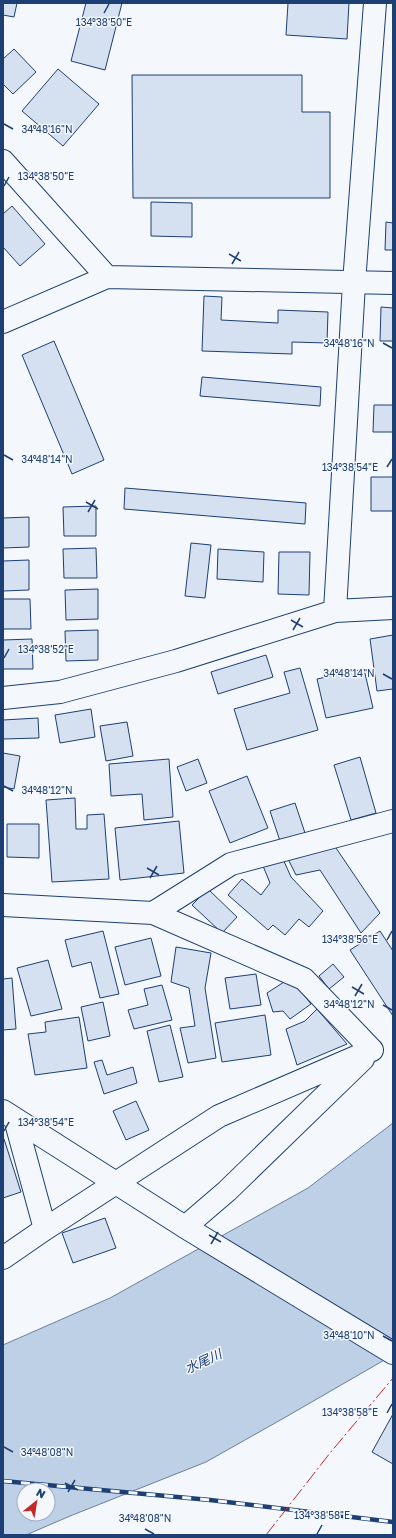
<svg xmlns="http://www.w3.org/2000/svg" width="396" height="1538" font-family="'Golos Text','Noto Sans JP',sans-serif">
<rect width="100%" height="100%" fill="#f4f7fb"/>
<path fill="#bed0e5" stroke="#687fa3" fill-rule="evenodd" d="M393,1123V1355L284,1418L206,1462L70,1516L26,1535H3V1345L110,1298L308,1188ZM24,1490H48V1514H24Z"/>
<path fill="#d5e0f0" stroke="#1d3f73" d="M3,3H17L14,17L3,15Z
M86,3H122L105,70L71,61Z
M288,3H349L347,39L286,35Z
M14,49L36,72L13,94L3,84V59Z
M58,69L99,104L63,146L22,111Z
M132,75H302V112H330V198H133Z
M151,202L192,203V237L151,236Z
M12,206L45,244L20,266L3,247V214Z
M386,222L393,223V250H385Z
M204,296L222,297L221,320L278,323V310L328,312L327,343L292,342V354L202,351Z
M381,307L393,308V341H380Z
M54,341L104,460L72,474L22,355Z
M202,377L321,387L320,406L200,396Z
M374,405H393V432H373Z
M371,477H393V511H371Z
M125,488L306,503L305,524L124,509Z
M96,506V536H64L63,507Z
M29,517V547L3,548V518Z
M191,543L211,545L205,598L185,596Z
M96,548L97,578H64L63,549Z
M218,549L264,552L263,582L217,579Z
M279,552H310L309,595L278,594Z
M29,560V590L3,591V561Z
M98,589V619L66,620L65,590Z
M3,599H30L31,629H3Z
M98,630V660L66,661L65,631Z
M393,635V689L377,691L370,639Z
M32,639L33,669H3V640Z
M266,655L273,677L218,694L211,672Z
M300,668L318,730L247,750L234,709L290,693L284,672Z
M364,669L373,708L326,718L317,679Z
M91,709L95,737L60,743L55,715Z
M38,718L39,738L3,739V720Z
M127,722L133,756L106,761L100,726Z
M3,753L20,756L14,789L3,787Z
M360,757L376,813L351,820L334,765Z
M169,759L173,817L144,820L142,794L111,796L109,764Z
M198,759L207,783L186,791L177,767Z
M247,776L268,828L230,843L209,791Z
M75,798L76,829H87V815L104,814L109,879L52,882L46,800Z
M295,803L305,833L280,841L270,811Z
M179,821L184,873L120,880L115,828Z
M7,824H39V858L7,857Z
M334,845L380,913L361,933L320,870L296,875L287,857Z
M283,859L291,877L323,911L309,927L299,919L285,935L273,925L268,930L228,895L242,879L261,895L270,883L263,866Z
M208,889L237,917L222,933L192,905Z
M103,931L119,994L100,998L91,962L72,967L65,940Z
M380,931L393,951V1016L350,950Z
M151,938L161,976L125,985L115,947Z
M176,947L211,953L205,988L216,1058L188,1063L180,1028L195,1026L189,988L171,982Z
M48,960L62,1009L31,1016L17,968Z
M333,964L344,977L329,989L319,976Z
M256,974L261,1005L230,1009L225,978Z
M12,978L16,1029L3,1030V979Z
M284,982L297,986L311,1004L290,1019L283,1011L273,1012L267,993Z
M162,985L172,1020L134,1029L128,1010L148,1005L144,989Z
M103,1002L110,1036L88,1041L81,1007Z
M317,1009L347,1044L297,1065L286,1029L305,1021Z
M265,1015L271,1055L222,1062L215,1023Z
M79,1017L87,1068L35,1075L28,1034L46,1032L45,1022Z
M170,1025L183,1077L159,1082L147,1031Z
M102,1060L107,1075L133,1067L137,1083L104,1094L94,1062Z
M136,1101L149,1130L126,1140L113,1111Z
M4,1139L21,1192L3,1198V1140Z
M105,1218L116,1248L73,1263L62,1233Z
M393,1414V1464L372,1452Z"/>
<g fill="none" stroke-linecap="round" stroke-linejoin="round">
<defs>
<path id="street" d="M3,161L107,277L393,283
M3,322L107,277
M335,611L354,283L375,3
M3,698L60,692L176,661L335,611L393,608
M3,905L153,913L304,979L372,1050
M153,913L231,864L393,821
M3,1111L185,1227L393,1353
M15,1119L45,1229
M185,1227L227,1191L363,1059
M3,1258L45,1229L219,1116L372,1050"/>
</defs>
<use href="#street" stroke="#1d3f73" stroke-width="24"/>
<use href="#street" stroke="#f4f7fb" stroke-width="22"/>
<defs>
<path id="rail" d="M3,1481L210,1500L393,1522"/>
</defs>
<use href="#rail" stroke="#1d3f73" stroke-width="4.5"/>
<use href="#rail" stroke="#f4f7fb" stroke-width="3" stroke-dasharray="9" stroke-linecap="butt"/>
<path stroke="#c62828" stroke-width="1" stroke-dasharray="14 3 2 3" stroke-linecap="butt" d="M266,1535L330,1453L393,1378"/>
</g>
<path fill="none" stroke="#1d3f73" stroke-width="1.5" d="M104,13L109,4M4,124L13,129M4,186L9,177M229,254L241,261M232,264L239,252M383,343L392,348M4,455L13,460M387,467L392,459M86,502L98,509M88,512L95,500M291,620L303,627M293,630L300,618M4,658L9,649M383,674L392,679M4,786L13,791M147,868L159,875M150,878L157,866M387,940L392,931M352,987L364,994M355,996L362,984M383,1005L392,1010M4,1131L9,1122M209,1235L221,1242M211,1244L218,1232M383,1336L392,1341M387,1413L392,1404M4,1447L13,1452M65,1483L78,1490M68,1492L75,1480M145,1529L154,1534M317,1534L322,1525"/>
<g text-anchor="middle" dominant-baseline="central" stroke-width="3" stroke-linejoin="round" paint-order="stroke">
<g font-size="13" font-style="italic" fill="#1d3f73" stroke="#f4f7fb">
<text transform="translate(203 1361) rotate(-25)">水尾川</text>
</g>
</g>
<g font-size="10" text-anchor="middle" fill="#1d3f73" stroke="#f4f7fb" stroke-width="3" stroke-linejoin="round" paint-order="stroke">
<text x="104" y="26">134°38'50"E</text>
<text x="47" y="133">34°48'16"N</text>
<text x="46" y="180">134°38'50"E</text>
<text x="349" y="347">34°48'16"N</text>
<text x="47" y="463">34°48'14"N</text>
<text x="350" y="471">134°38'54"E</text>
<text x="46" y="653">134°38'52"E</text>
<text x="349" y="677">34°48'14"N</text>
<text x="47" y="794">34°48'12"N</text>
<text x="350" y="943">134°38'56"E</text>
<text x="349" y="1008">34°48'12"N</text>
<text x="46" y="1126">134°38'54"E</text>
<text x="349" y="1339">34°48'10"N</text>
<text x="350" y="1416">134°38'58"E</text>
<text x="47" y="1456">34°48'08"N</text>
<text x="322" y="1519">134°38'58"E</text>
<text x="145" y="1522">34°48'08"N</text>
</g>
<rect width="396" height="1538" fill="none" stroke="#1d3f73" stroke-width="8"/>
<g transform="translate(36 1502) rotate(30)"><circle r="19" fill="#f4f7fb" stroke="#9eadc5"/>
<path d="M0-3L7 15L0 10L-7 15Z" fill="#c62828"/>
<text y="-6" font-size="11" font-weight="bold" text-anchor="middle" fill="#1d3f73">N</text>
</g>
</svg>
